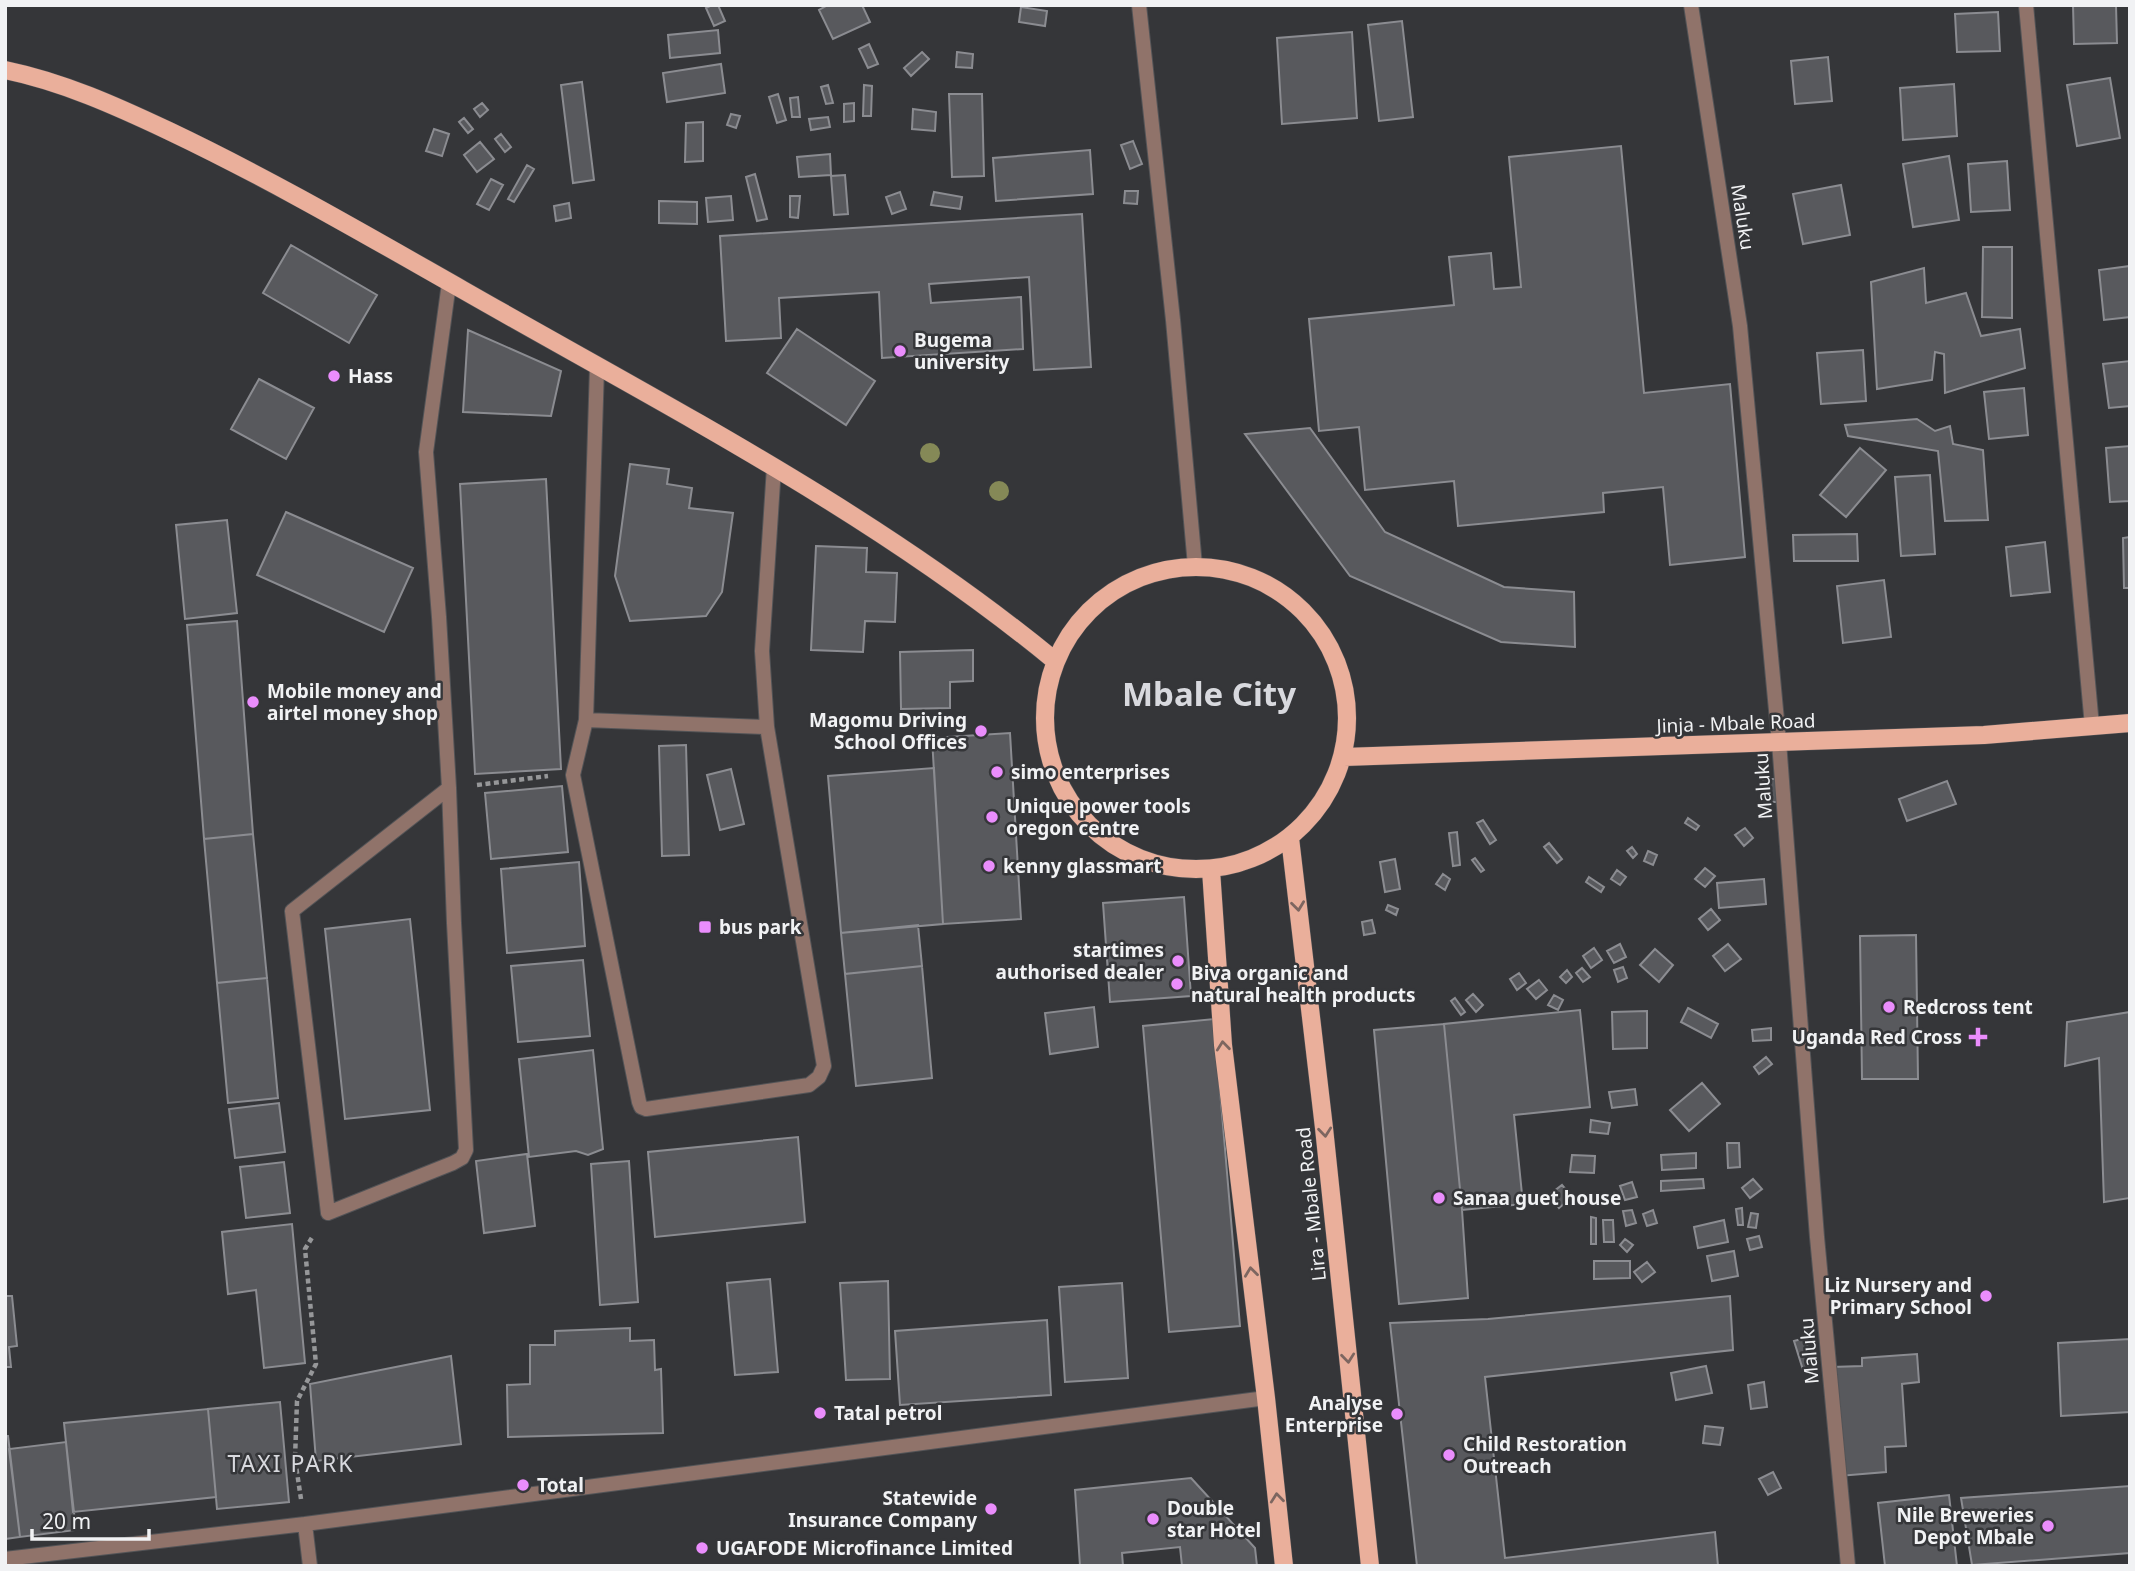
<svg xmlns="http://www.w3.org/2000/svg" width="2135" height="1571" font-family="'Noto Sans',sans-serif">
<rect width="100%" height="100%" fill="#353639"/>
<path fill="#58595d" stroke="#8b8c91" stroke-width="2" d="M712,5H718L725,21L714,26L706,8Z
M828,5H862L870,22L833,39L819,10Z
M2073,5H2116L2117,43L2074,44Z
M1021,7L1047,11L1045,26L1019,22Z
M1998,12L2000,51L1957,52L1955,14Z
M1402,21L1413,117L1379,121L1368,25Z
M718,30L720,53L670,58L668,35Z
M1352,32L1357,118L1282,124L1277,38Z
M869,44L878,64L868,68L859,49Z
M922,52L929,59L911,76L904,68Z
M957,52L973,54L972,68L956,67Z
M1828,57L1832,101L1795,104L1791,61Z
M721,64L725,93L667,102L663,73Z
M2110,78L2120,138L2077,146L2067,85Z
M582,82L594,180L573,183L561,85Z
M1954,84L1957,136L1903,140L1900,88Z
M828,85L833,103L826,104L821,87Z
M864,85L872,86L871,116H863Z
M778,94L786,120L777,123L769,97Z
M949,94H982L984,176L952,177Z
M798,97L800,117H792L790,98Z
M482,103L488,110L480,117L474,109Z
M854,103V121L844,122V104Z
M913,109L936,112L935,131L912,129Z
M731,114L740,116L736,128L727,125Z
M828,117L830,127L811,130L809,119Z
M464,118L473,129L468,133L459,122Z
M703,122V161L685,162L686,123Z
M434,129L449,134L442,156L426,151Z
M501,134L511,147L505,152L495,139Z
M1133,141L1142,164L1130,169L1121,145Z
M480,142L494,159L477,172L464,155Z
M1621,146L1644,393L1730,384L1745,557L1670,565L1663,487L1603,493L1604,512L1458,526L1454,481L1365,490L1359,427L1319,431L1309,319L1454,305L1449,257L1491,253L1494,289L1521,287L1509,157Z
M1090,150L1093,194L996,201L993,158Z
M830,154L831,175L799,177L797,157Z
M1949,156L1959,220L1913,227L1903,164Z
M2007,161L2010,210L1971,212L1968,164Z
M527,165L534,169L514,202L508,199Z
M755,174L767,219L757,221L746,177Z
M845,175L848,214L834,215L831,176Z
M491,179L503,185L489,210L477,204Z
M1841,185L1850,235L1803,244L1793,194Z
M1125,191H1138L1137,204L1124,203Z
M900,192L906,209L892,214L886,197Z
M934,192L962,197L960,209L931,205Z
M731,196L733,220L708,222L706,198Z
M790,196H800L798,218L790,217Z
M659,201L697,202V224L659,223Z
M569,203L571,218L556,221L554,206Z
M1082,214L1091,367L1034,370L1029,277L929,284L931,303L1021,297L1023,349L882,358L879,292L779,298L781,338L726,341L720,236Z
M291,245L377,295L349,343L263,293Z
M1983,247H2012V318L1982,317Z
M2130,266V317L2104,320L2099,270Z
M1924,268L1926,303L1966,293L1981,336L2020,329L2025,368L1945,393L1944,354L1935,352L1932,380L1877,389L1871,282Z
M797,329L875,381L846,425L767,373Z
M468,330L561,371L551,416L463,412Z
M1863,350L1866,401L1821,404L1817,353Z
M2130,361V406L2109,408L2103,364Z
M259,379L314,408L286,459L231,429Z
M2024,388L2028,435L1989,439L1984,392Z
M1917,419L1935,431L1950,426L1953,444L1983,450L1988,520L1945,521L1938,451L1848,436L1845,425Z
M1310,428L1385,532L1504,587L1574,592L1575,647L1501,642L1350,576L1245,434Z
M2130,446V501L2110,502L2106,448Z
M1860,448L1886,470L1846,517L1820,495Z
M630,464L669,469L667,484L692,488L689,508L733,513L722,592L706,616L630,621L615,576Z
M1930,475L1935,554L1901,556L1895,477Z
M546,479L561,769L475,774L460,484Z
M286,512L413,568L384,632L257,575Z
M227,520L237,613L185,619L176,525Z
M1857,534L1858,561H1794L1793,535Z
M2130,537V588H2124L2123,538Z
M2045,542L2050,592L2011,596L2006,547Z
M816,546L867,548L866,572L897,573L895,622L865,621L863,652L811,650Z
M1884,580L1891,637L1843,643L1837,586Z
M237,621L253,834L204,839L187,625Z
M973,650V681L950,682V708L901,709L900,652Z
M1010,733L1021,919L943,924L932,738Z
M686,745L689,855L662,856L659,746Z
M934,768L943,924L841,933L828,776Z
M731,769L744,824L720,830L707,775Z
M1763,779H1786L1785,802H1763Z
M1947,781L1956,804L1907,821L1899,799Z
M562,786L568,852L491,859L485,793Z
M1688,818L1699,826L1696,830L1685,823Z
M1483,820L1496,840L1490,844L1477,823Z
M1745,828L1753,838L1744,846L1735,835Z
M1457,832L1460,865L1453,866L1449,833Z
M253,834L267,978L217,983L204,839Z
M1549,843L1562,859L1557,863L1544,847Z
M1632,847L1637,854L1633,858L1627,851Z
M1648,851L1657,855L1653,865L1644,861Z
M1475,858L1484,870L1481,872L1472,860Z
M1395,859L1400,889L1385,892L1380,862Z
M579,862L585,946L507,953L501,869Z
M1705,868L1715,876L1705,887L1695,879Z
M1617,870L1626,877L1620,885L1611,879Z
M1443,874L1450,879L1445,890L1436,884Z
M1589,877L1604,887L1601,892L1586,882Z
M1764,879L1766,904L1719,908L1717,883Z
M1184,897L1191,996L1110,1002L1103,903Z
M1388,905L1398,909L1396,915L1386,910Z
M1711,909L1720,920L1708,930L1699,919Z
M410,919L430,1110L345,1119L325,929Z
M1372,920L1375,933L1364,935L1362,922Z
M918,925L922,966L845,974L841,933Z
M1916,935L1918,1079H1862L1860,936Z
M1620,944L1626,957L1614,963L1607,951Z
M1728,944L1741,959L1725,971L1713,956Z
M1594,948L1602,960L1591,968L1583,956Z
M1655,949L1673,965L1659,982L1640,965Z
M583,960L590,1036L518,1042L511,966Z
M922,966L932,1078L856,1086L845,974Z
M1623,967L1627,978L1618,982L1614,970Z
M1582,968L1590,977L1583,982L1576,973Z
M1567,970L1572,977L1566,983L1560,977Z
M1519,973L1526,983L1517,990L1510,979Z
M267,978L278,1098L228,1103L217,983Z
M1539,980L1547,990L1536,999L1527,989Z
M1473,994L1483,1005L1476,1012L1466,1000Z
M1554,995L1563,1000L1558,1010L1548,1005Z
M1455,998L1465,1012L1461,1015L1451,1001Z
M1094,1007L1098,1047L1050,1054L1045,1013Z
M1688,1008L1718,1024L1711,1038L1681,1022Z
M1580,1010L1590,1107L1514,1115L1523,1204L1462,1210L1444,1024Z
M1647,1011V1048L1613,1049L1612,1012Z
M2130,1012V1198L2104,1202L2099,1058L2065,1066L2067,1022Z
M1214,1019L1240,1326L1169,1332L1143,1026Z
M1444,1024L1462,1210L1468,1298L1399,1304L1374,1030Z
M1771,1028V1040L1753,1041L1752,1030Z
M593,1050L603,1149L588,1155L576,1151L529,1157L519,1059Z
M1766,1057L1772,1064L1759,1074L1754,1067Z
M1702,1083L1720,1104L1689,1131L1670,1110Z
M1635,1089L1637,1105L1612,1108L1609,1092Z
M279,1103L285,1152L235,1158L229,1109Z
M1591,1120L1610,1123L1608,1134L1590,1132Z
M798,1137L805,1222L655,1237L648,1152Z
M1727,1143H1739L1740,1167L1728,1168Z
M1696,1153V1168L1662,1170L1661,1155Z
M527,1154L535,1226L484,1233L476,1161Z
M1572,1155L1595,1156L1594,1173L1570,1172Z
M629,1161L638,1302L600,1305L591,1164Z
M284,1162L290,1213L246,1218L240,1167Z
M1703,1179L1704,1188L1661,1191V1181Z
M1753,1179L1762,1189L1750,1198L1742,1188Z
M1632,1182L1637,1197L1625,1200L1620,1186Z
M1562,1185L1572,1197L1559,1208L1549,1195Z
M1742,1208L1743,1225H1738L1736,1209Z
M1632,1210L1636,1223L1626,1226L1623,1211Z
M1653,1210L1657,1223L1647,1226L1643,1214Z
M1751,1213L1758,1214L1756,1228L1748,1227Z
M1591,1217L1596,1218V1244H1591Z
M1603,1220H1613L1614,1242H1604Z
M1724,1220L1728,1242L1698,1248L1694,1227Z
M292,1224L305,1363L264,1368L256,1290L228,1294L222,1232Z
M1759,1236L1762,1247L1750,1250L1747,1239Z
M1625,1239L1633,1245L1627,1252L1620,1245Z
M1734,1251L1738,1276L1712,1281L1707,1256Z
M1594,1261H1630V1278L1594,1279Z
M1647,1262L1655,1272L1642,1282L1634,1272Z
M770,1279L778,1372L735,1375L727,1283Z
M888,1281L890,1379L846,1380L840,1283Z
M1122,1283L1128,1378L1065,1382L1059,1287Z
M5,1296H12L17,1346L9,1347L11,1367H5Z
M1730,1296L1733,1350L1485,1377L1505,1558L1715,1532L1718,1566H1417L1390,1323L1488,1319Z
M1047,1320L1051,1395L900,1405L895,1331Z
M630,1328V1341L654,1340L655,1370L661,1369L663,1433L508,1437L507,1385L530,1384V1345H555V1331Z
M1805,1338L1814,1367L1803,1370L1794,1341Z
M2130,1339V1412L2061,1416L2058,1343Z
M1917,1354L1919,1382L1902,1384L1906,1446L1885,1447L1886,1472L1839,1476L1832,1367L1862,1366V1358Z
M451,1356L461,1444L316,1461L310,1384Z
M1706,1366L1712,1393L1676,1400L1671,1373Z
M1764,1382L1767,1407L1751,1409L1748,1385Z
M280,1402L289,1502L217,1509L208,1409Z
M208,1409L216,1497L73,1512L64,1423Z
M1705,1426L1723,1428L1720,1445L1703,1443Z
M5,1436H8L20,1537L5,1539Z
M66,1442L76,1530L20,1537L9,1449Z
M1773,1472L1781,1488L1768,1495L1759,1479Z
M1191,1478L1255,1548L1257,1566H1182L1180,1547L1122,1553L1123,1566H1080L1075,1490Z
M2130,1486V1553L1972,1565L1961,1498Z
M1949,1495L1957,1566H1885L1878,1503Z"/>
<g fill="none" stroke-linecap="round" stroke-linejoin="round">
<defs>
<path id="lane" d="M449,283L426,452L439,617L449,788L454,923L466,1150L462,1158L453,1163L328,1213L292,911L449,788
M597,367L586,720L573,775L639,1102L641,1107L646,1109L809,1085L819,1077L824,1066L767,727L762,651L774,467
M586,720L767,727"/>
<path id="street" d="M1139,5L1173,320L1195,566
M1691,5L1740,326L1779,742L1817,1237L1848,1566
M2026,5L2092,726
M305,1524L310,1566
M5,1559L305,1524L1266,1398"/>
<path id="primary" d="M5,70C63,82 116,106 169,131C270,179 366,235 463,290C664,405 874,512 1054,660
M1045 718a151 151 0 1 1 302 0a151 151 0 1 1-302 0Z
M1344,757L1984,735L2130,723
M1290,838L1324,1128L1370,1566
M1211,870L1223,1045L1266,1398L1284,1566"/>
</defs>
<use href="#lane" stroke="#535457" stroke-width="16"/>
<use href="#street" stroke="#535457" stroke-width="16"/>
<use href="#primary" stroke="#535457" stroke-width="19"/>
<path stroke="#969799" stroke-width="4.5" stroke-dasharray="5 3.5" stroke-linecap="butt" d="M477,785L548,776
M301,1499L295,1459L297,1401L316,1364L305,1249L313,1236"/>
<use href="#lane" stroke="#90736a" stroke-width="14"/>
<use href="#street" stroke="#90736a" stroke-width="14"/>
<use href="#primary" stroke="#eaaf9b" stroke-width="18"/>
</g>
<g fill="#858957">
<circle cx="930" cy="453" r="10"/>
<circle cx="999" cy="491" r="10"/>
</g>
<defs><path id="oneway-chevron" d="M-2-3.5L2.5 0L-2 3.5" fill="none" stroke-width="1.6" stroke-linecap="round" stroke-linejoin="round" transform="scale(1.75)"/></defs>
<g stroke="#7d6660">
<use href="#oneway-chevron" transform="translate(1298 906) rotate(83)"/>
<use href="#oneway-chevron" transform="translate(1223 1046) rotate(-96)"/>
<use href="#oneway-chevron" transform="translate(1325 1132) rotate(84)"/>
<use href="#oneway-chevron" transform="translate(1251 1272) rotate(-97)"/>
<use href="#oneway-chevron" transform="translate(1348 1358) rotate(84)"/>
<use href="#oneway-chevron" transform="translate(1277 1498) rotate(-96)"/>
</g>
<g fill="#ea8dfc" stroke="#353639" stroke-width="2.5">
<circle cx="900" cy="351" r="7"/>
<circle cx="334" cy="376" r="7"/>
<circle cx="253" cy="702" r="7"/>
<circle cx="981" cy="731" r="7"/>
<circle cx="997" cy="772" r="7"/>
<circle cx="992" cy="817" r="7"/>
<circle cx="989" cy="866" r="7"/>
<rect x="698" y="920" width="14" height="14" rx="3.5"/>
<circle cx="1178" cy="961" r="7"/>
<circle cx="1177" cy="984" r="7"/>
<circle cx="1889" cy="1007" r="7"/>
<path d="M1974.5 1026.5h7v7h7v7h-7v7h-7v-7h-7v-7h7z"/>
<circle cx="1439" cy="1198" r="7"/>
<circle cx="1986" cy="1296" r="7"/>
<circle cx="820" cy="1413" r="7"/>
<circle cx="1397" cy="1414" r="7"/>
<circle cx="1449" cy="1455" r="7"/>
<circle cx="523" cy="1485" r="7"/>
<circle cx="991" cy="1509" r="7"/>
<circle cx="1153" cy="1519" r="7"/>
<circle cx="2048" cy="1526" r="7"/>
<circle cx="702" cy="1548" r="7"/>
</g>
<g text-anchor="middle" dominant-baseline="central" stroke-width="5" stroke-linejoin="round" paint-order="stroke">
<g font-size="19" fill="#f1f2f4" stroke="#353639">
<text transform="translate(1743 217) rotate(81)">Maluku</text>
<text transform="translate(1736 723) rotate(-2)">Jinja - Mbale Road</text>
<text transform="translate(1763 786) rotate(-94)">Maluku</text>
<text transform="translate(1311 1204) rotate(-96)">Lira - Mbale Road</text>
<text transform="translate(1809 1351) rotate(-95)">Maluku</text>
</g>
<g font-size="19" font-weight="bold" fill="#f1f2f4" stroke="#353639" text-anchor="start">
<text x="914" y="340">Bugema<tspan x="914" dy="22">university</tspan></text>
<text x="348" y="376">Hass</text>
<text x="267" y="691">Mobile money and<tspan x="267" dy="22">airtel money shop</tspan></text>
<text x="967" y="720" text-anchor="end">Magomu Driving<tspan x="967" dy="22">School Offices</tspan></text>
<text x="1011" y="772">simo enterprises</text>
<text x="1006" y="806">Unique power tools<tspan x="1006" dy="22">oregon centre</tspan></text>
<text x="1003" y="866">kenny glassmart</text>
<text x="719" y="927">bus park</text>
<text x="1164" y="950" text-anchor="end">startimes<tspan x="1164" dy="22">authorised dealer</tspan></text>
<text x="1191" y="973">Biva organic and<tspan x="1191" dy="22">natural health products</tspan></text>
<text x="1903" y="1007">Redcross tent</text>
<text x="1962" y="1037" text-anchor="end">Uganda Red Cross</text>
<text x="1453" y="1198">Sanaa guet house</text>
<text x="1972" y="1285" text-anchor="end">Liz Nursery and<tspan x="1972" dy="22">Primary School</tspan></text>
<text x="1383" y="1403" text-anchor="end">Analyse<tspan x="1383" dy="22">Enterprise</tspan></text>
<text x="834" y="1413">Tatal petrol</text>
<text x="1463" y="1444">Child Restoration<tspan x="1463" dy="22">Outreach</tspan></text>
<text x="537" y="1485">Total</text>
<text x="977" y="1498" text-anchor="end">Statewide<tspan x="977" dy="22">Insurance Company</tspan></text>
<text x="1167" y="1508">Double<tspan x="1167" dy="22">star Hotel</tspan></text>
<text x="2034" y="1515" text-anchor="end">Nile Breweries<tspan x="2034" dy="22">Depot Mbale</tspan></text>
<text x="716" y="1548">UGAFODE Microfinance Limited</text>
</g>
<g font-size="23" letter-spacing="2" fill="#d8d9de" stroke="#353639">
<text x="291" y="1463">TAXI PARK</text>
</g>
<g font-size="33" font-weight="bold" fill="#d8d9de" stroke="#353639">
<text x="1209" y="693">Mbale City</text>
</g>
</g>
<rect width="2135" height="1571" fill="none" stroke="#f1f2f4" stroke-width="14"/>
<path d="M32 1529v10h117v-10" fill="none" stroke="#f1f2f4" stroke-width="3.5"/>
<text x="42" y="1529" font-size="21" fill="#f1f2f4" stroke="#353639" stroke-width="5" paint-order="stroke">20 m</text>
</svg>
